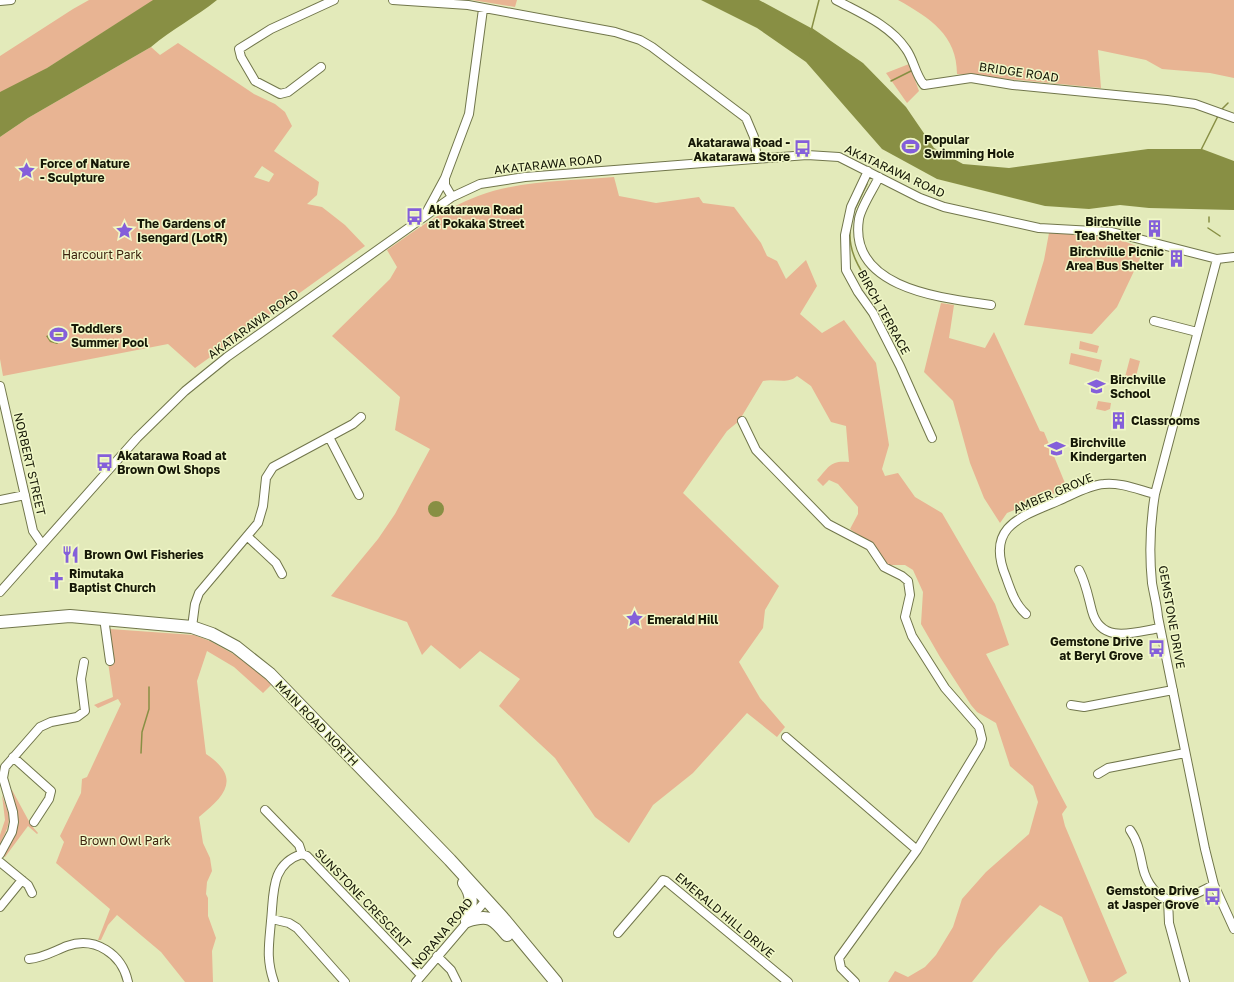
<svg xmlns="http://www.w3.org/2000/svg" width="1234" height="982" font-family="'Golos Text',sans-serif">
<rect width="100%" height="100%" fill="#e3eaba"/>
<path fill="#e8b493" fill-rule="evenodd" d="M89,0H154L0,98V56L73,9Z
M472,0H517L515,7Z
M898,0H1234V78L1210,73L1162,69L1146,60L1098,50L1101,88L957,74C957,35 930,18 898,0Z
M178,43L254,94L275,104L285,112L292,126L274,151L319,182L317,195L307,204L322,207L345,225L365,246L195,368L168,344L3,376L0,359V137L28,118L151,47L160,55ZM262,166L274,174L269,182L254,177Z
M909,64L919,91L907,103L886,73Z
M614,177L619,196L656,203L699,197L703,203L734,207L761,243L767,256L777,261L786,279L806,260L817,286L800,314L822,333L844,320L876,363L889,445L882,469L885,476L898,473L915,497L942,513L995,604L1009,645L986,654L1067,807L1062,814L1065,826L1127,973L1113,982H1089L1062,917L1040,905L998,950L972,982H888L895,971L908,977L925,967L936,955L953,927L962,899L986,872L1029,834L1038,802L1033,786L1010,766L996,723L977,712L971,705L940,657L921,624L923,592L913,570L905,565H887L870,544L850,529L858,514V507L838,484L829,480L823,486L817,480C829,467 830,460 849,462L846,426L831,422L811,386L797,376C787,385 775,378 763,381L739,421L727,431L683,493L779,586L765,610L763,628L739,662L760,698L785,727L777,737L747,713L693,773L653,805L629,843L595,817L555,758L499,706L520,679L480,651L460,669L431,645L422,655L407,622L331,596L378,539L395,514L430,449L395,430L400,397L332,336L390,279L397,267L387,250C416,230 445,208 478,196C521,180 569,181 614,177Z
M1049,233C1082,234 1114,233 1144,250L1117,307L1092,334L1024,325L1044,260Z
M941,303L954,305L949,338L985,348L994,332L1040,431L1044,432L1067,488L1007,513L1000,523L984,498L970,463L953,401L924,372Z
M1080,341L1099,346L1097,353L1079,349Z
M1071,353L1102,360L1099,372L1069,364Z
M1130,358L1140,361L1135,380L1125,377Z
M1098,401L1111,403L1110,409L1105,411L1096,409Z
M110,629L194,635L210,641L237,656L272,684L263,693L234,667L207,651L197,681L206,754C242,778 225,796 199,817L203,843L210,858L212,871L207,882L206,894L208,898V916L216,938L212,951L213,982H185L161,952L117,915L108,925L101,940H98L110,909L56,863L64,842L60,836L81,793L82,779L87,777L121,704L118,699L98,708L94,705L113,697L108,662L113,661Z
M12,790L31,825L38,833L37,834L28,826L5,857L3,855L19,823L10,792Z
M2,795C11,819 12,820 0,844V835L5,820Z"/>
<path fill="#888f44" d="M153,0H217C196,17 172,29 151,47L28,118L0,137V92L47,68Z
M701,0H759L811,28V31L812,28L863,63L906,107L934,148L963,164L1009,168L1148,149H1202L1234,161V210L1149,208L1120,205L1089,209L1045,206L937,179L882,149L806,62L757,28Z
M62,326L67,333L64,340L57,344L50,342L46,336L56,332Z
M428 509a8 8 0 1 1 16 0a8 8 0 1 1-16 0Z"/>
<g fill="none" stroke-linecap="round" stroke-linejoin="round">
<path stroke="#888f44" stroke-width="1.5" d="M810,35L819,0
M891,81L911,71
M1222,109L1228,103
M1201,150L1218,116
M854,211L867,184
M1209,222V217
M1208,228L1220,236
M850,232C849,252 859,268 870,285
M141,753L142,732L149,709V687"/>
<defs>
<path id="minor" d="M393,0L468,5L615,32L640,40L652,47L746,118L754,137L757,159
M836,0C860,13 890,25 906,49C914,60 915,74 924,85L971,78L1013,85L1167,100L1195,104L1234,118
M0,1L11,0
M321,67L288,92L280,94L255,81L241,57L239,49L271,29L334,0
M868,171L851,207L845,235L846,270L858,292L873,313L900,366L932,438
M879,177C874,188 861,207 859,219C848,289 943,298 991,305
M445,178V185L452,197
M425,215L445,178L469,114L483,9
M1217,259L1155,494C1150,524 1149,553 1152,583C1154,595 1157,605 1158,617L1205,849L1214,885L1234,929
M1154,321L1197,332
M0,386L33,531L42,544
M742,421L756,450L828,524L870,546L884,567L902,576L908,581L910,595L905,617L912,636L945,688L979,727L982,739L980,746L917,850L839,958L841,968L855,982
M329,437L359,495
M0,500L25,495
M247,536L276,563L282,574
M1079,570C1086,583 1088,596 1092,611C1101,645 1135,632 1160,628
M0,592L137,438L185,391L227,357L452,197L480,184L525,177L807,155L839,157L920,198L944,207L1039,228L1112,232L1217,259L1234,257
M1026,614C1015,604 1011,591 1006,577C985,527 1020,517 1058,501C1072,495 1089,485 1104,484C1120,482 1139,490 1155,494
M104,618L110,661
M192,627L195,604L199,593L258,523L263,506L266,478L273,467L353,424L361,417
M1071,705L1084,707L1173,690
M786,737L917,850
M13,757L51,791L49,799L34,822
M1098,774L1108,768L1185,753
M265,810L299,845L302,854
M1130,830C1138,841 1140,854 1143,868C1146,881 1157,900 1173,900C1187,900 1203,890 1214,885
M0,854L12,832L14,822L13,812L3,778L5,767L40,727L51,722L77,717L85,711L81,679L84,662
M0,862L28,885L32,893
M1168,899L1169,923L1185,982
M0,907L22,880
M272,919L289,923L297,928L345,982
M618,933L660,884L663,880L666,881L788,982
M437,956L451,970L457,982
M29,959C43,958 54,951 67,946C95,936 122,954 128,982
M274,982C266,959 269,945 271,921C274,894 270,864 302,854L307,856L421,975
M416,982L486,900"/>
<path id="highway" d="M0,622L70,616L192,627L212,634L236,647L270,674L450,860L502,917L556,982
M464,883C474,896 471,906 467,921
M467,921C489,914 493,918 507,935"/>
</defs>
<use href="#minor" stroke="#71764b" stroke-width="10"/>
<use href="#highway" stroke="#71764b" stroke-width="14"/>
<use href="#minor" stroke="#fff" stroke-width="8"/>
<use href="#highway" stroke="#fff" stroke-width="12"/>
</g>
<defs>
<symbol id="stadium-bare" viewBox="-9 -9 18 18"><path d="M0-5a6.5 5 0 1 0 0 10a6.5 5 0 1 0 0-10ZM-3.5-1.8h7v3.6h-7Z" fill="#845fda" stroke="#f0f7c7" stroke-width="2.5" paint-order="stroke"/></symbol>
<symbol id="bus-bare" viewBox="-9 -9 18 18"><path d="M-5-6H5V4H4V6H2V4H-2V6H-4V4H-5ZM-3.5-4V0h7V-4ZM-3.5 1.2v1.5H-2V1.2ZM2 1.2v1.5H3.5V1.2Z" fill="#845fda" stroke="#f0f7c7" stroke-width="2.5" paint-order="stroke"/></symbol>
<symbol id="sight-bare" viewBox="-9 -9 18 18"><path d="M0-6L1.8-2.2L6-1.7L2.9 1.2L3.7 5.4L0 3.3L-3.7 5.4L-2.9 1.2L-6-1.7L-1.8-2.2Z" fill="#845fda" stroke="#f0f7c7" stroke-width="2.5" paint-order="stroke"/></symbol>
<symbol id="building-bare" viewBox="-9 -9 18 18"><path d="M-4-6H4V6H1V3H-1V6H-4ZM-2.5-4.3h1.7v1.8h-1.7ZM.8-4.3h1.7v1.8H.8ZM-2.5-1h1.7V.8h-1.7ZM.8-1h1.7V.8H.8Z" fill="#845fda" stroke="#f0f7c7" stroke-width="2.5" paint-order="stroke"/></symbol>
<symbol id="school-bare" viewBox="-9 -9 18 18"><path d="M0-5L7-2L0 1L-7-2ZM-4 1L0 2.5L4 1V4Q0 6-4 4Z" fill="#845fda" stroke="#f0f7c7" stroke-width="2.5" paint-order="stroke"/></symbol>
<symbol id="restaurant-bare" viewBox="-9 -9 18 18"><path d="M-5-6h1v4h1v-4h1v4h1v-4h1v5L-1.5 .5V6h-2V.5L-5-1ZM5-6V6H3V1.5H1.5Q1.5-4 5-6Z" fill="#845fda" stroke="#f0f7c7" stroke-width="2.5" paint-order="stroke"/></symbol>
<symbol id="church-bare" viewBox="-9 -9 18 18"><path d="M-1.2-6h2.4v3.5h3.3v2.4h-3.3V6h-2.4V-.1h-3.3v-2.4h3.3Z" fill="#845fda" stroke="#f0f7c7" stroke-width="2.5" paint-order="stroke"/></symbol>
</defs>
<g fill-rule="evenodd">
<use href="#stadium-bare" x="898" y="134" width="25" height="25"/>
<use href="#bus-bare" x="790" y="136" width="25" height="25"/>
<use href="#sight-bare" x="14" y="158" width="25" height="25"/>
<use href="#bus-bare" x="402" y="204" width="25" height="25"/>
<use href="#building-bare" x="1142" y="216" width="25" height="25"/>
<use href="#sight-bare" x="112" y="218" width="25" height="25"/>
<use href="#building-bare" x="1164" y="246" width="25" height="25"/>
<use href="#stadium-bare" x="46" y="322" width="25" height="25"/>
<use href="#school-bare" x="1084" y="374" width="25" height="25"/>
<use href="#building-bare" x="1106" y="408" width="25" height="25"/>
<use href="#school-bare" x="1044" y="436" width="25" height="25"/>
<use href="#bus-bare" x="92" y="450" width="25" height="25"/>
<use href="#restaurant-bare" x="58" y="542" width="25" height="25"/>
<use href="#church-bare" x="44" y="568" width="25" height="25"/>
<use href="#sight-bare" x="622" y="606" width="25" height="25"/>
<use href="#bus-bare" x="1144" y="636" width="25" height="25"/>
<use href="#bus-bare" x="1200" y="884" width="25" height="25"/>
</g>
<g text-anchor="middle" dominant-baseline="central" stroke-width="3" stroke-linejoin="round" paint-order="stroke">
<g font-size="12" fill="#161807" stroke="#f0f7c7">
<text transform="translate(1019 72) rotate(8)">BRIDGE ROAD</text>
<text transform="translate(548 164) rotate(-6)">AKATARAWA ROAD</text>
<text transform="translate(895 171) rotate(25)">AKATARAWA ROAD</text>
<text transform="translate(884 312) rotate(61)">BIRCH TERRACE</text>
<text transform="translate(253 324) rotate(-36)">AKATARAWA ROAD</text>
<text transform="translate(30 464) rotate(77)">NORBERT STREET</text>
<text transform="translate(1053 493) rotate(-23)">AMBER GROVE</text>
<text transform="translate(1172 617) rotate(80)">GEMSTONE DRIVE</text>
<text transform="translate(317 723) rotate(46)">MAIN ROAD NORTH</text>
<text transform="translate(363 898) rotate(46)">SUNSTONE CRESCENT</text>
<text transform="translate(725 915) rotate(40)">EMERALD HILL DRIVE</text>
<text transform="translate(442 933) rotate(-50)">NORANA ROAD</text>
</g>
<g font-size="12" font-weight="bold" fill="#161807" stroke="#f0f7c7" text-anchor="start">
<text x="924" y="139">Popular<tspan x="924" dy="14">Swimming Hole</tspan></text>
<text x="790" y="142" text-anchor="end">Akatarawa Road -<tspan x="790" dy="14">Akatarawa Store</tspan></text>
<text x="40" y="163">Force of Nature<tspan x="40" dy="14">- Sculpture</tspan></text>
<text x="428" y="209">Akatarawa Road<tspan x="428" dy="14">at Pokaka Street</tspan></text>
<text x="1141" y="221" text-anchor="end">Birchville<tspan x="1141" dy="14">Tea Shelter</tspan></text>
<text x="137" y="223">The Gardens of<tspan x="137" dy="14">Isengard (LotR)</tspan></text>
<text x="1164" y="251" text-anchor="end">Birchville Picnic<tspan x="1164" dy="14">Area Bus Shelter</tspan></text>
<text x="71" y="328">Toddlers<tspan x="71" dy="14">Summer Pool</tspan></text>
<text x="1110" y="379">Birchville<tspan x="1110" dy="14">School</tspan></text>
<text x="1131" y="420">Classrooms</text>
<text x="1070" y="442">Birchville<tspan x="1070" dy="14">Kindergarten</tspan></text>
<text x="117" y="455">Akatarawa Road at<tspan x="117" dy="14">Brown Owl Shops</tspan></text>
<text x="84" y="554">Brown Owl Fisheries</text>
<text x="69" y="573">Rimutaka<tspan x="69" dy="14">Baptist Church</tspan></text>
<text x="647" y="619">Emerald Hill</text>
<text x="1143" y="641" text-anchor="end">Gemstone Drive<tspan x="1143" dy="14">at Beryl Grove</tspan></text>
<text x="1199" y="890" text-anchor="end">Gemstone Drive<tspan x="1199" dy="14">at Jasper Grove</tspan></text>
</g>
<g font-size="12" fill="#3e230f" stroke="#f0f7c7">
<text x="102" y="254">Harcourt Park</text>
<text x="125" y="840">Brown Owl Park</text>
</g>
</g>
</svg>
